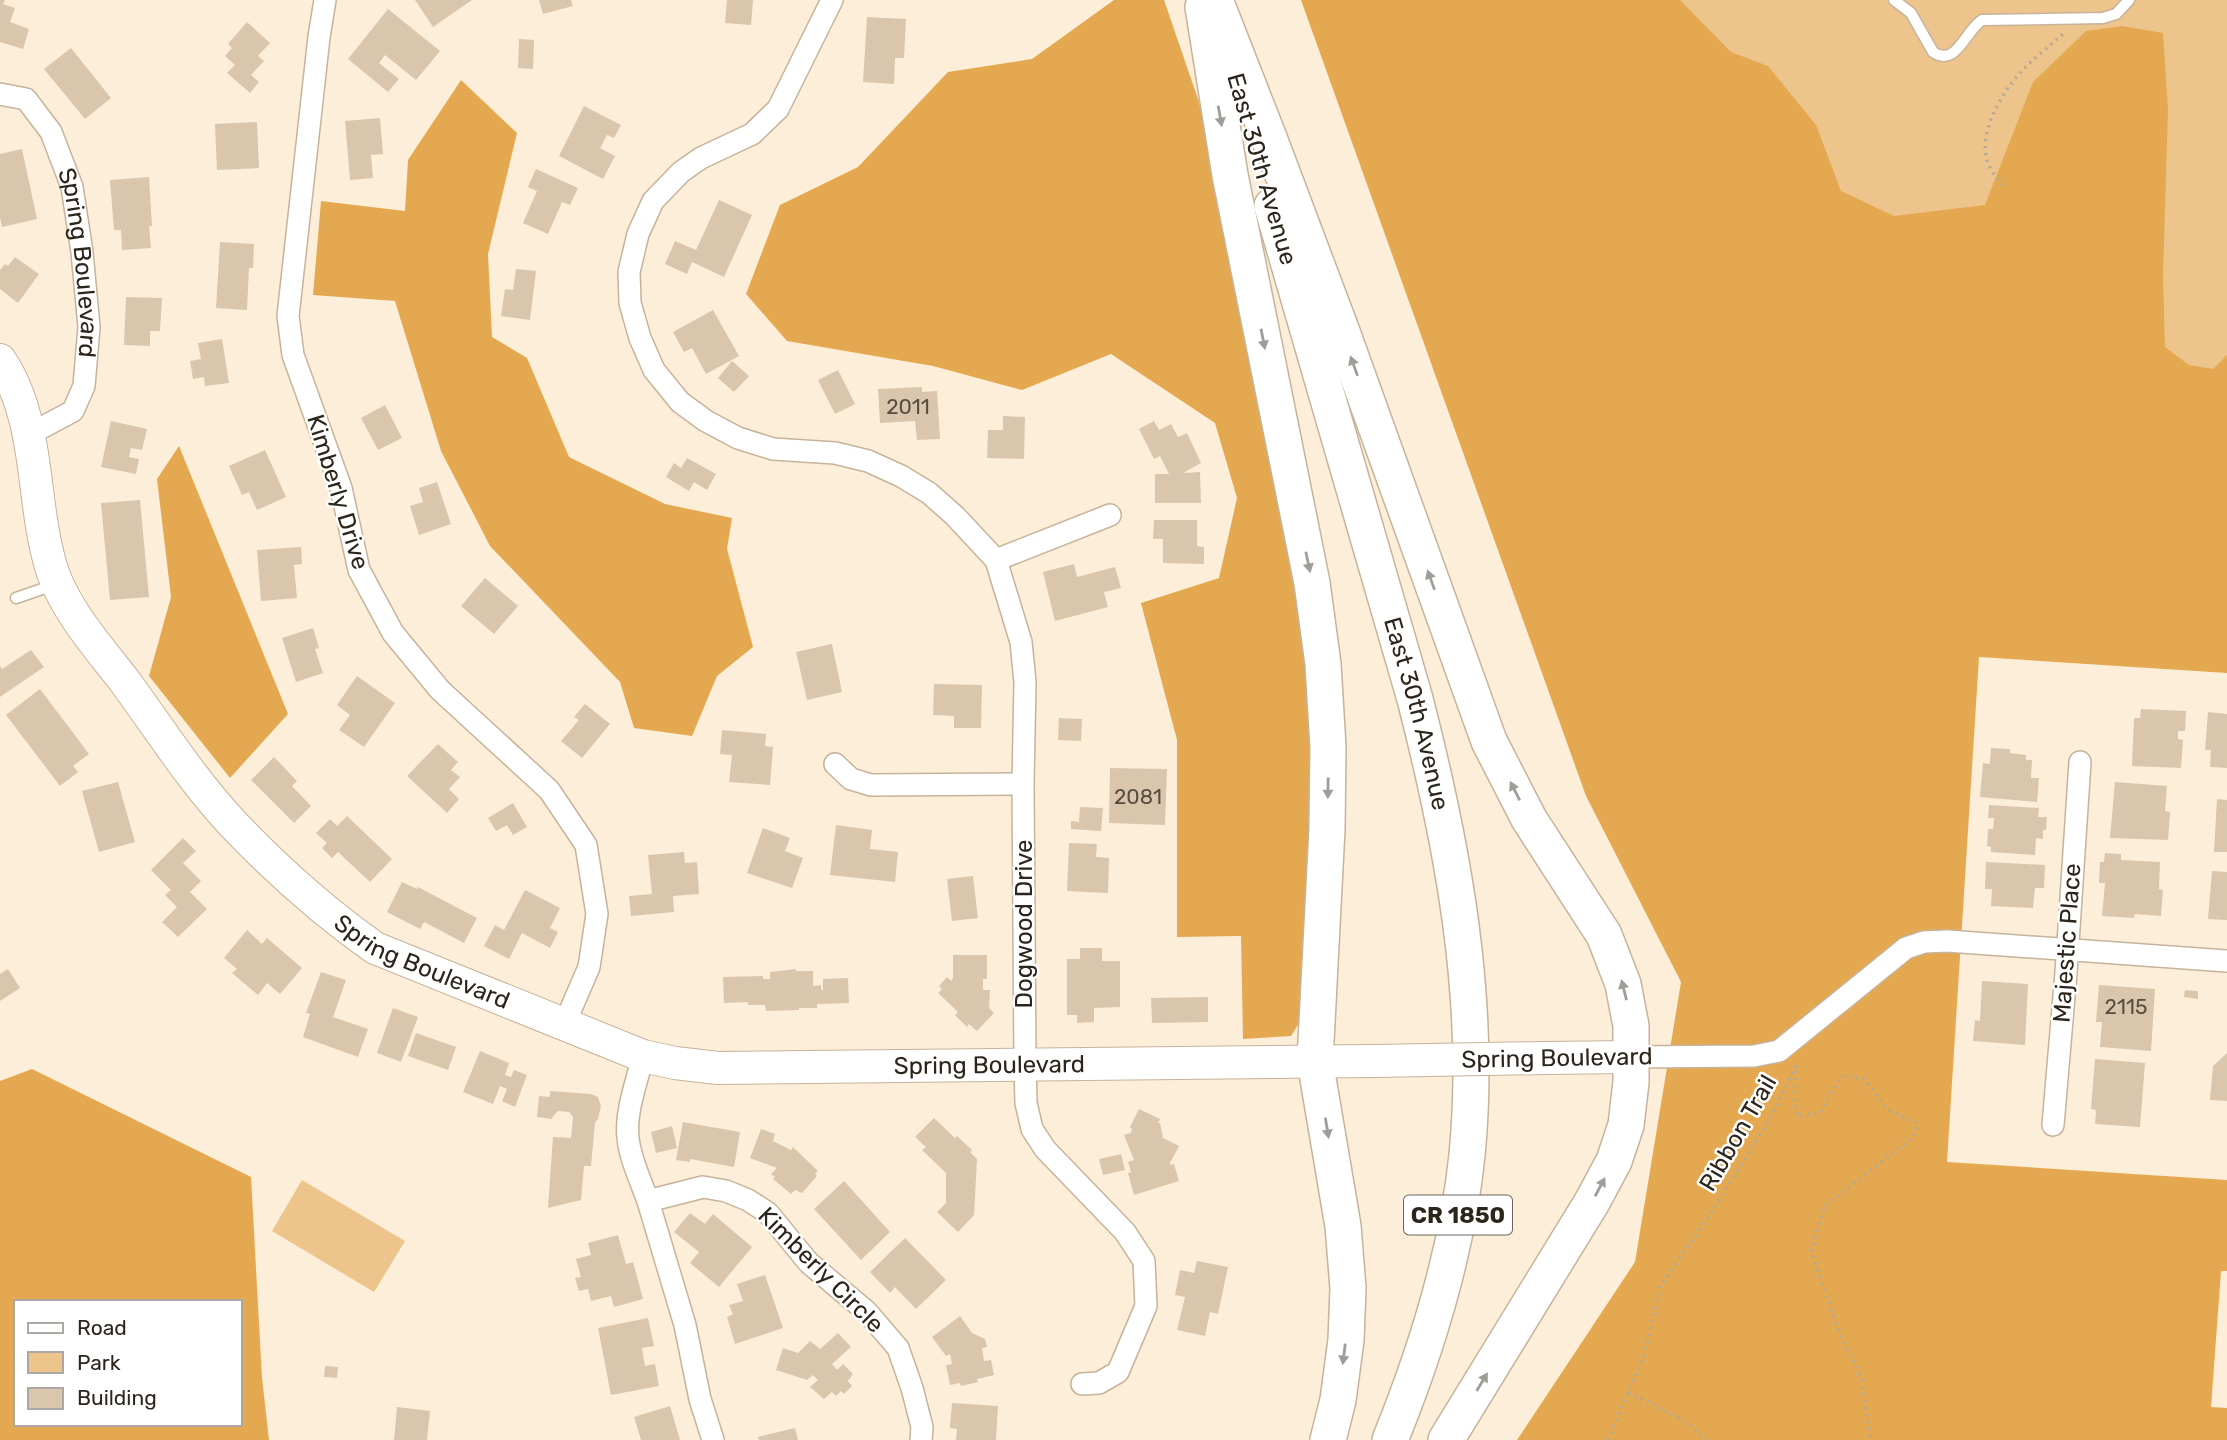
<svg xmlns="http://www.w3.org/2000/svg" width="2227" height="1440" font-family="Rubik,sans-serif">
<rect width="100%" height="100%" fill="#fdeed9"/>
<path fill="#ecc48c" d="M1610,0H2227V388L1820,209Z
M302,1180L405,1241L374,1292L272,1231Z"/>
<path fill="#e4a950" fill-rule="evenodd" d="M1114,0H1164L1199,102L1222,206L1305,641L1314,741L1304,1015L1291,1036L1243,1039L1241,936L1177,937V740L1141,603L1219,578L1237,498L1215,423L1111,354L1022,390L933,366L787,341L746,294L780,205L858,167L948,72L1032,59Z
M1301,0H1680L1731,52L1768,66L1816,125L1841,191L1894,216L1985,205L2033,82L2086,31L2122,26L2163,33L2168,109L2163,276L2165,347L2189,365L2213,369L2227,355V673L1979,657L1947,1162L2227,1180V1271H2221L2211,1407L2227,1408V1440H1517L1635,1262L1681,982L1586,796Z
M461,80L517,133L488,254L492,337L527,358L569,457L665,504L732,518L727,549L753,647L717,676L692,736L634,728L620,682L490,546L441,451L395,301L313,295L321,201L405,211L408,160Z
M179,446L288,714L230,778L149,676L171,597L157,479Z
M32,1069L251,1177L262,1378L269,1440H0V1081ZM16,1302H240V1424H16Z"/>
<path fill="#dac6ad" d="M0,0H5L3,4L15,8L10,22L29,29L23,49L0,42Z
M415,0H472L433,27Z
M539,0H571L573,6L543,14Z
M727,0H753L751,25L725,23Z
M388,9L440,51L416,80L385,55L379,63L399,79L388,92L348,59Z
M867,17L906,19L904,58H895L894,84L863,82Z
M247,22L270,43L258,56L264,61L251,75L259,82L250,93L227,73L235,65L225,56L232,48L228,44Z
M519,39L534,40L533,69L518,68Z
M71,48L111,98L85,119L44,69Z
M584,106L621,125L614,138L607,135L600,148L615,156L603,179L559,156Z
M380,118L383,154L371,155L373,178L350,180L345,121Z
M257,122L259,168L217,170L215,124Z
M22,149L37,219L2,227L0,218V154Z
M536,169L578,188L570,205L562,202L548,234L523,223L537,191L528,187Z
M149,177L152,226H149L151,248L122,250L121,230H114L110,180Z
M719,200L752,215L724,277L692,262L687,274L665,264L675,241L696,250Z
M220,242L254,244L253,268H249L247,310L216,308Z
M15,257L39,274L18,303L0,289V270L5,264L8,266Z
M516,269L536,271L530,320L501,316L505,289L513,290Z
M126,297L162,298L160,331H150V346L124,345Z
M713,310L739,356L706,374L692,348L684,352L673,332Z
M222,339L229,383L205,386L204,377L193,379L190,361L201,359L198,343Z
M732,361L749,376L734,392L718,378Z
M838,370L855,404L835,414L818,380Z
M922,387V392L937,391L940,439L917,440L915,421L880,423L878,389Z
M385,405L402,438L378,450L361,418Z
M1003,416L1025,417L1024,459L987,458L988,430H1003Z
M111,421L147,429L142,450L131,448L129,457L139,459L136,474L101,467Z
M1154,421L1159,430L1171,424L1178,437L1187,433L1201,463L1183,473L1200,472L1201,503H1155V474H1169L1160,456L1154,459L1139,429Z
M265,450L286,497L257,510L249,492L242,495L229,466Z
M687,458L716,474L707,490L694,482L689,491L666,477L674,463L681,468Z
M437,482L451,524L419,535L410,506L423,502L419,488Z
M140,500L149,597L110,600L101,503Z
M1154,520H1197V546L1204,547V564L1163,563V539H1153Z
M301,547L302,564L294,565L297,598L261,601L257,550Z
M1074,564L1077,577L1115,567L1121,588L1104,592L1108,607L1055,621L1043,572Z
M485,578L518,606L494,634L461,606Z
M313,628L319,648L315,649L323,673L296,682L282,638Z
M832,644L842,692L807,700L796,652Z
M31,650L44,667L0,697V666L2,669Z
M357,676L395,703L364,747L339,730L350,715L337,705Z
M934,684L982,685L981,728H954V716L933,715Z
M40,689L89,754L73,766L78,772L60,786L6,715Z
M585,704L610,724L582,758L561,741L579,720L574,717Z
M2141,709L2186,711L2185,731H2178V739L2183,740L2181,768L2132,766L2134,718H2140Z
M2208,712L2227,714V768L2210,767L2211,750H2205Z
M1059,718L1082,719L1081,741L1058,740Z
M722,730L766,734L765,746L773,747L770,785L729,782L732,755L720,754Z
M438,744L458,762L451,770L460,777L449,789L459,799L447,813L407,776Z
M1991,748L2010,749V753L2026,755V760H2032L2031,778H2039L2037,802L1980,797L1983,763L1990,764Z
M274,757L297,781L292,786L311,806L294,823L251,780Z
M1110,768L1167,769L1165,825L1109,823Z
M118,782L135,842L99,852L82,791Z
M2115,782L2167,786L2165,811L2170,812L2168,840L2110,838Z
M2217,799L2227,800V852H2214Z
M513,803L527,827L513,835L507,825L496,831L488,818Z
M1989,805L2039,808L2038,817H2047L2046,830H2043V839L2036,838L2035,855L1991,852V847L1987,846L1988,829H1993L1994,818H1988Z
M1080,807L1103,808L1101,831L1071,829V821L1079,822Z
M347,816L392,859L370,882L338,852L332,858L322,848L327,843L316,833L330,819L337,826Z
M836,825L872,830L870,849L898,852L895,882L830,875Z
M763,828L790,838L785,851L803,858L792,888L747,873Z
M183,838L196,851L183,863L201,881L190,892L207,909L178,937L162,922L177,907L165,895L171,890L151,870Z
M1069,843L1097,844L1096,857L1109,858L1108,893L1067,891Z
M684,852L685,863L697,862L699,894L673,896L674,912L631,916L629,896L652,894L648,855Z
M2105,853L2121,854V860L2160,862L2159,889L2163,890L2161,916L2135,914L2134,918L2102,916L2105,883H2099L2100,862H2104Z
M1986,862L2045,865L2044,888H2035L2033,908L1991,906L1992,889H1985Z
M2212,871L2227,872V920L2208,919Z
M973,876L978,918L952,921L947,879Z
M402,882L417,889L418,887L477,918L464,943L424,922L420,929L387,912Z
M525,890L560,908L550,928L558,932L550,948L522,933L509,959L484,946L495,925L504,930Z
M247,930L262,944L267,938L302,968L280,994L267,983L258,995L232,973L237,969L224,958Z
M1080,948H1102V961H1120V1007L1094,1008V1022L1077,1023V1015H1067V959H1080Z
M953,955H987V979H983V990H990L989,1008L994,1013L977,1031L969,1024L967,1027L955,1015L958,1012L938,993L942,989L939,986L947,977L951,981L953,978Z
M8,969L20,988L0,1001V974Z
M796,969V971H813V986L821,985V990H823V979L848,978L849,1003L817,1004V1008H799V1010L766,1011L765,1005H748V1002L724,1003L723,977L763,976V979H770V972Z
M321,972L346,980L333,1017L368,1029L358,1057L303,1037L310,1014L306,1013Z
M1982,981L2028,984L2025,1045L1973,1041L1975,1020L1980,1021Z
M2099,985L2155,989L2151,1051L2100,1047L2102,1022H2096Z
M2185,990L2198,991V999L2184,997Z
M1208,997V1022L1152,1023L1151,998Z
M393,1008L418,1017L401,1062L377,1053Z
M416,1033L456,1047L448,1070L408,1056Z
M480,1051L509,1063L505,1075L511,1077L514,1070L527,1075L515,1107L502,1101L507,1089L500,1086L493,1104L463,1092Z
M2227,1053V1101L2210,1100L2213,1066Z
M2095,1059L2145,1063L2140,1127L2095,1124L2096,1110L2091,1109Z
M550,1091L591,1094L598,1097L601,1106L598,1119L595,1123L591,1166H584L581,1200L548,1208L553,1137L571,1138L573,1117L569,1112L558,1111L553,1116L552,1119L537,1117L539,1096L550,1097Z
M1139,1109L1160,1119L1158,1123H1160L1163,1138L1179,1146L1170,1163L1171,1165L1174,1164L1179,1181L1134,1195L1128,1173L1131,1172L1128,1162L1134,1160L1124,1135L1131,1133L1132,1129L1130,1127Z
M934,1118L955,1138L957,1136L972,1150L970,1152L977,1159L974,1215L958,1232L937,1212L946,1203V1173L922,1150L926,1147L915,1137Z
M683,1122L740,1132L734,1167L690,1159V1162L676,1160Z
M672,1126L677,1148L656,1153L651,1132Z
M761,1129L775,1134L773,1141L791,1150L793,1147L818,1171L815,1174L817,1176L802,1193L795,1190L791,1194L773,1179L775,1177L771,1174L777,1168L750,1158Z
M1121,1154L1125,1170L1103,1175L1099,1159Z
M844,1181L890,1232L861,1260L814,1209Z
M690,1213L705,1224L713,1214L752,1247L719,1287L690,1263L699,1252L674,1232Z
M618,1235L626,1264L633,1262L643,1299L614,1307L611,1296L591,1301L588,1289L579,1291L575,1278L581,1277L576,1259L591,1255L588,1243Z
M905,1238L946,1280L916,1309L895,1287L890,1293L870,1272Z
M1197,1261L1228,1267L1218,1314L1210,1312L1205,1336L1177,1330L1185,1297L1175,1295L1180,1270L1194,1273Z
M765,1275L783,1328L735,1344L727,1317L733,1314L729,1305L743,1301L737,1284Z
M960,1316L972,1333L985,1339L987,1347L982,1348L984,1361L991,1360L994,1375L977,1379L978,1382L961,1386L960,1383L950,1385L946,1365L952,1364L950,1354L946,1356L932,1337Z
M648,1318L654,1346L642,1348L645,1366L655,1364L659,1386L611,1395L598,1328Z
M838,1333L851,1347L832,1364L837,1370L843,1364L853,1374L848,1381L852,1386L844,1394L841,1391L836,1396L832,1392L824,1399L810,1387L818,1380L813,1375L807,1380L776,1370L783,1348L798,1353L810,1341L820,1349Z
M325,1366L338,1367L337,1378L324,1377Z
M952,1403L998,1406L996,1440H956L957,1429L950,1428Z
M670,1406L680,1440H641L634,1417Z
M397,1407L430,1411L427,1440H394Z
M795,1428L798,1440H759L758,1437Z"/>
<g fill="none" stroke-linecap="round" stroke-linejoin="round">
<defs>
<path id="lane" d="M1894,0L1911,13L1933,52C1956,68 1965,31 1982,20L2103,18L2116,14L2129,0
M16,598L54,585"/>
<g id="street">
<path d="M325,0L319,37L288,316L293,355L341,488L359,570L393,633L440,690L549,790L586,845L597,914L589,967L564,1025"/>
<path d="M832,0L778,109L752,134L701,158L681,172L653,201L638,234L629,272L630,303L640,338L654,370L680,402L706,421L738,438L773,449L835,453L868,461L901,476L929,493L955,516L996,560L1021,642L1025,682L1023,784L1025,1064L1026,1103L1032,1129L1045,1149L1125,1232L1144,1261L1146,1306L1118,1372L1099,1383L1082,1384"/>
<path id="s1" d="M0,94L26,99L51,132L72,187L82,252L89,327L84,386L73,411L28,435"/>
<path d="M996,560L1110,515"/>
<path d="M835,764L851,779L871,785L1023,784"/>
<path d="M643,1056C637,1082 625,1111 628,1138C630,1159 641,1181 648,1201"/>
<path d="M1632,1057L1754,1056L1779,1051L1906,948L1924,942L1947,941L2227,961"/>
<path d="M2053,1125L2066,973L2080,762"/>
<path d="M713,1440L700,1399L685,1325L648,1201L703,1187L726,1191L748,1200L768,1213L809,1263L867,1312L898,1348L912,1388L922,1427L921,1440"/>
</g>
<g id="secondary">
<path id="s2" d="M0,360C42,422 30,504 53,573C68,614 100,649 126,683C161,731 194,783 235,826C278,871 324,912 375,948L643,1056L675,1063L718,1068L1374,1061"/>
<path d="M1546,1058L1632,1057"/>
</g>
<g id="primary">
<path d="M1215,0L1269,138L1342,332L1489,741L1529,819L1604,935L1623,984L1631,1026V1082L1626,1125L1614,1161L1592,1202L1446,1440"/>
<path d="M1203,7L1230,175L1312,583L1323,664L1328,747L1327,829L1315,1061L1343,1226L1348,1288L1346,1340L1338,1400L1328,1440"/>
<path id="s3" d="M1272,206L1415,699C1453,847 1482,1001 1467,1155C1457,1253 1427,1349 1390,1440"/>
</g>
</defs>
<use href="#lane" stroke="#c6b39a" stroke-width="13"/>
<use href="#street" stroke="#c6b39a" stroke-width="24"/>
<use href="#secondary" stroke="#c6b39a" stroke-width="34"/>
<use href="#primary" stroke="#c6b39a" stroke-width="38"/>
<path stroke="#b4a896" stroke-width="3.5" stroke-dasharray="2 5" stroke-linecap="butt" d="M2003,185C1997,178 1991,171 1988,163C1977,134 2001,95 2019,74C2032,59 2049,47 2063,34
M1628,1392L1689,1423L1706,1440
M1608,1440L1645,1353L1660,1287L1711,1213L1769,1120L1796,1066L1794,1097L1798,1117L1821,1112L1841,1076L1863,1078L1888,1110L1917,1123L1914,1136L1824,1207L1811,1252L1840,1334L1861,1377L1871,1440"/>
<use href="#lane" stroke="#fff" stroke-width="10"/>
<use href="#street" stroke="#fff" stroke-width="21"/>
<use href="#secondary" stroke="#fff" stroke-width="32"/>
<use href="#primary" stroke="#fff" stroke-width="35"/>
<defs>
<path id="secondary-bridge" d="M1374,1061L1546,1058"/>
</defs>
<use href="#secondary-bridge" stroke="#c6b39a" stroke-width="34" stroke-linecap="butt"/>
<use href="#secondary-bridge" stroke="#fff" stroke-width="32"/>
</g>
<defs><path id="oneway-solid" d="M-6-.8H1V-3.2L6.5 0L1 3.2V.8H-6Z" transform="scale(1.75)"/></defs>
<g fill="#a09d98">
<use href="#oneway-solid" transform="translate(1220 116) rotate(80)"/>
<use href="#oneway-solid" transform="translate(1263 339) rotate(79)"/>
<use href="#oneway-solid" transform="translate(1354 366) rotate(-110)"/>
<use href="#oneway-solid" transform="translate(1308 562) rotate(78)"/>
<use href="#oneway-solid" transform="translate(1431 580) rotate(-110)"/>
<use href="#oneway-solid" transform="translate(1328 788) rotate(91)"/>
<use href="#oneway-solid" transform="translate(1515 791) rotate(-117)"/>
<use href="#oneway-solid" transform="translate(1624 990) rotate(-104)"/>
<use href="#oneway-solid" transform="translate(1327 1128) rotate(81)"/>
<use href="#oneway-solid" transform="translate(1600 1187) rotate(-62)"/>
<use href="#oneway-solid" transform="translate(1344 1354) rotate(97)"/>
<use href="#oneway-solid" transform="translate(1482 1382) rotate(-59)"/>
</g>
<g text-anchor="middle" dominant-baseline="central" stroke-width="5" stroke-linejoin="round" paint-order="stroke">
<g font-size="21" fill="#584d40">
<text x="908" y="406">2011</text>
<text x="1138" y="796">2081</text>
<text x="2126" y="1006">2115</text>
</g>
<rect fill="#fff" stroke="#6b665f" stroke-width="2" x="1404" y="1195.5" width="108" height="39" rx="5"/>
<g font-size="23" font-weight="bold" fill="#2c251b">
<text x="1458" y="1215">CR 1850</text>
</g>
<g font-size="24" fill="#2c251b" stroke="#fff">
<text transform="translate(1262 169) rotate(74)">East 30th Avenue</text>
<text stroke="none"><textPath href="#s1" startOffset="203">Spring Boulevard</textPath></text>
<text transform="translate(338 492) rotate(73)">Kimberly Drive</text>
<text stroke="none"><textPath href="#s3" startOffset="528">East 30th Avenue</textPath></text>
<text transform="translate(1024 924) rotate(-90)">Dogwood Drive</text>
<text transform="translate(2067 943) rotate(-86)">Majestic Place</text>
<text stroke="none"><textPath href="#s2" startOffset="768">Spring Boulevard</textPath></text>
<text transform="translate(1557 1058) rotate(-1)">Spring Boulevard</text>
<text stroke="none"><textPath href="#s2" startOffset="1356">Spring Boulevard</textPath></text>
<text transform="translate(1738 1133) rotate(-60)">Ribbon Trail</text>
<text transform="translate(821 1270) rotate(45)">Kimberly Circle</text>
</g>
</g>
<rect x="14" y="1300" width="228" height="126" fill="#ffffff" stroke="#aba8a4" stroke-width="2"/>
<rect x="28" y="1323" width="35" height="10" fill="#ffffff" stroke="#aba8a4" stroke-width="2"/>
<text x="77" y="1335" font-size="21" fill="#2c251b">Road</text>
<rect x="28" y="1352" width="35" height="21" fill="#ecc48c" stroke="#aba8a4" stroke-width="2"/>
<text x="77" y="1370" font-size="21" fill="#2c251b">Park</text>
<rect x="28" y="1388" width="35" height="21" fill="#dac6ad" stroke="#aba8a4" stroke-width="2"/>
<text x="77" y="1405" font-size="21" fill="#2c251b">Building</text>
</svg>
